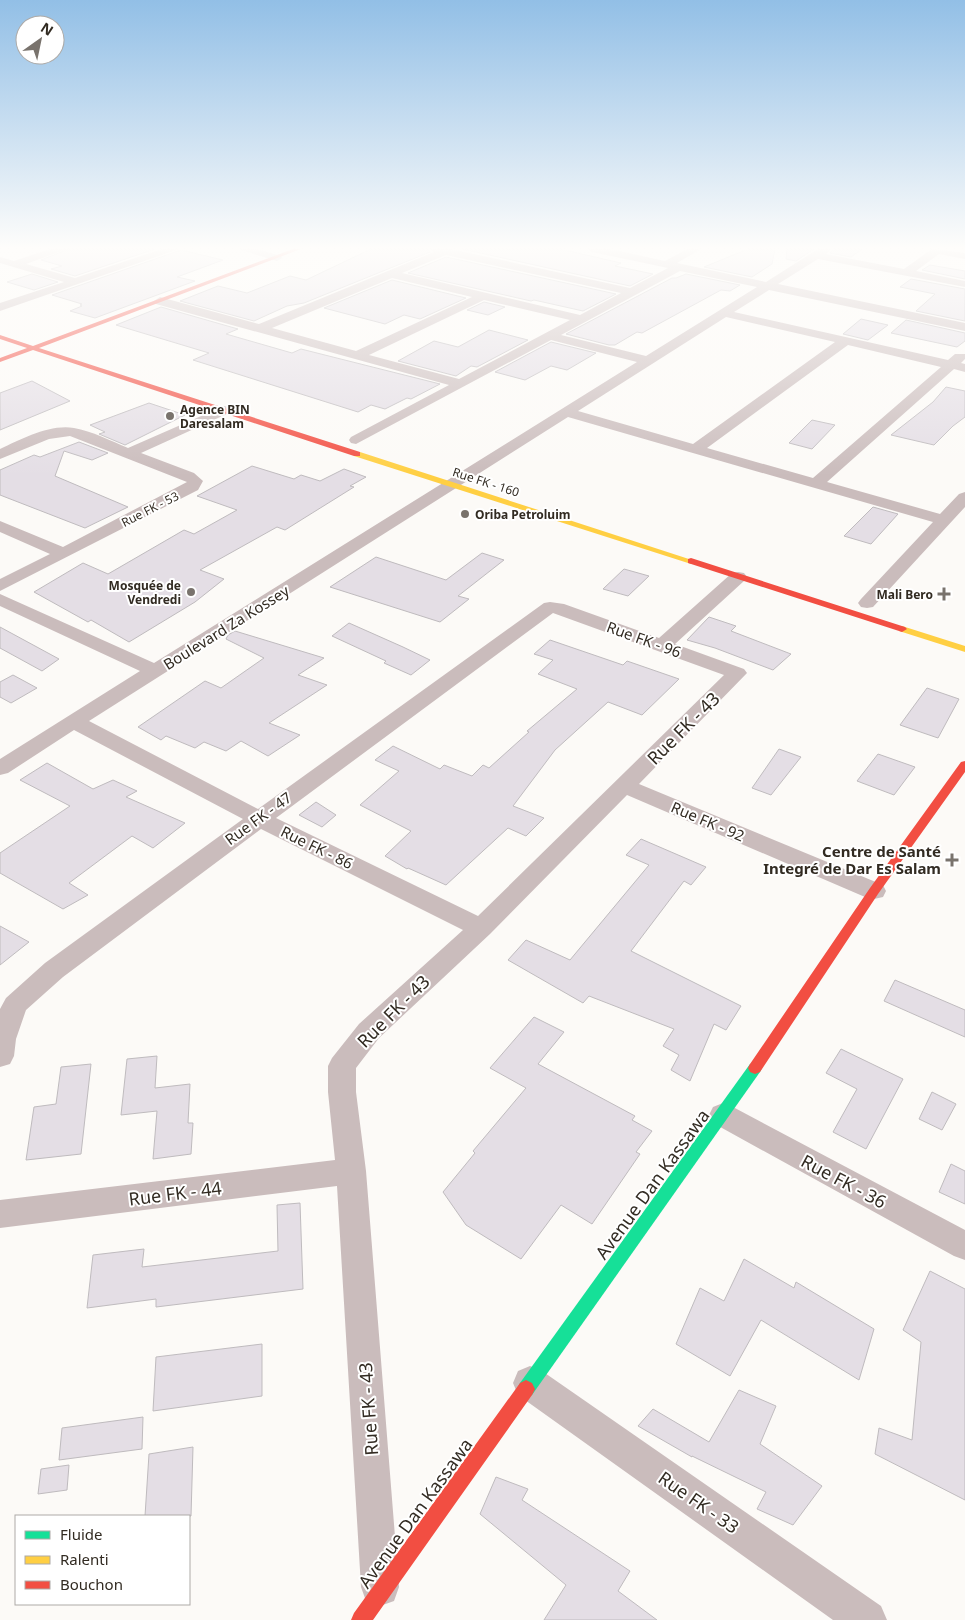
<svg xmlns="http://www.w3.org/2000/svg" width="965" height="1620" font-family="'Noto Sans',sans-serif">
<rect width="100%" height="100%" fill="#fcfaf7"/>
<path fill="#e4dee5" stroke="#bfbbbe" d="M69,249H155L75,276L51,269L62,266L41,260Z
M371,249H427L430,252L304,303L287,306L254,321L180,301L218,286L247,293L290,276L306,280Z
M462,249H560L621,263L615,266L653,274L630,286Z
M748,249H775L772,264L752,277L704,267Z
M787,249H814L796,261L786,259Z
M833,249H862L851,257L830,253Z
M181,250L223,260L177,277L195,281L95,318L70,311L82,306L80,305L82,304L52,295Z
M446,257L616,294L583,311L534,300L531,301L408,273Z
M930,265L965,271V279L922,270Z
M32,274L58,282L34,290L7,282Z
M686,274L740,285L730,291L721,290L642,333L637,332L615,345H609L566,334L672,278H676Z
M911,279L965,289V321L916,311L935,294L900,287Z
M392,280L466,298L420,319L404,315L385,324L324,308Z
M484,302L505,307L488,315L467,310Z
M161,307L238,329L226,334L292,353L301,349L440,384L411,399L407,398L385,409L371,405L358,412L193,360L209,353L116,325Z
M861,319L888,325L868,340L843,334Z
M906,320L965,333V341L957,347L891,333Z
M489,330L528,340L477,367L471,366L456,376L398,361L434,341L458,347Z
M551,342L596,353L567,370L551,366L525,380L495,372Z
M32,381L70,401L0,430V393Z
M946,387L965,391V417L953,426L934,445L891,435L933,402Z
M149,403L185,415L125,445L99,434L105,432L90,425Z
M812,420L835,425L812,449L789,443Z
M79,442L108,453L92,460L64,451L55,476L128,507L85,528L0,495V470L34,455L40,457Z
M252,466L294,479L301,475L320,481L344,469L366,477L350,486L354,487L285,530L277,527L200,570L224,579L195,602L129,642L91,620L88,622L34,592L83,563L108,574L184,530L194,534L237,510L197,496Z
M873,507L898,514L871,544L844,536Z
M482,553L504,560L458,596L469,599L440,622L330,587L376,557L446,580Z
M624,569L649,576L628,596L603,589Z
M709,617L736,626L731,631L791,654L773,670L715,648L687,640Z
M349,623L403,647L430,660L411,675L384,663L386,661L332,636Z
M0,627L59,659L42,671L0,648Z
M235,631L324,658L298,675L327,685L269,723L300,735L268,756L241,741L226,751L204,742L195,748L166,736L161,740L138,727L205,681L221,688L264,658L226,639L228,635Z
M550,640L623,665L627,661L679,679L642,715L608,702L555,750L513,806L544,818L526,836L508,828L446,885L408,868L407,869L385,856L411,831L360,805L399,771L375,760L393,746L440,769L444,765L472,776L483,765L489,768L529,732L527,731L577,689L538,674L553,660L534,654Z
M13,675L37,688L11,703L0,697V682Z
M927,688L959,699L938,738L900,725Z
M779,749L801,757L771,795L752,788Z
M878,754L915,767L894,795L857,781Z
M47,763L93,789L113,780L137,791L126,797L185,823L153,848L132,836L69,883L88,895L63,909L0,873V853L70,806L20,780Z
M316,802L336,815L322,827L299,815Z
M641,839L706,867L691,885L684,881L631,951L741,1006L726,1030L714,1024L690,1081L671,1070L679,1055L663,1046L674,1029L589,996L583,1003L508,960L526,940L570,960L649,865L626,855Z
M0,926L29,942L0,965Z
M895,980L965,1010V1037L884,1001Z
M534,1017L564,1032L538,1064L635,1116L632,1120L652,1131L636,1152L640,1154L592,1224L561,1205L521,1259L466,1225L443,1192L475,1153L473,1151L526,1088L490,1068Z
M841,1049L903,1079L866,1149L833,1132L857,1089L826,1073Z
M157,1056L155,1088L190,1084L188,1123H193L191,1154L153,1159L157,1111L121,1115L127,1059Z
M91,1064L81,1154L26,1160L34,1107L56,1104L61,1067Z
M932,1092L956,1104L942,1130L919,1119Z
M951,1164L965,1171V1204L939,1192Z
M300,1203L303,1289L156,1307V1299L87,1308L93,1255L144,1249L142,1267L278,1251L277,1205Z
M744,1259L794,1288L796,1282L874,1329L859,1380L761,1320L730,1376L676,1344L700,1288L724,1301Z
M930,1271L965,1289V1500L875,1454L879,1428L912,1440L921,1342L903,1330Z
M262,1344V1396L153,1411L156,1357Z
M739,1390L776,1406L760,1444L822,1486L793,1525L757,1509L766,1492L692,1456V1457L638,1426L653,1409L709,1442Z
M143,1417L142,1449L59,1460L62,1428Z
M193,1447L191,1516H145L149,1454Z
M69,1465L67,1490L38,1494L41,1469Z
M496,1477L528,1489L522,1500L630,1571L618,1591L657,1620H544L566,1585L480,1514Z"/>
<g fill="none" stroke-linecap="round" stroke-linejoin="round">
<path fill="#cabcbc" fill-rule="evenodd" d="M50,249H67L26,264L75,278L162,249H179L0,311V303L64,282L0,263V257L14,261Z
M238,249H257L281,256L282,258L277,261Z
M429,249H451L630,288L668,268L592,252L587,249H610L665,261L687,249H701L677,263L766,282L818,249H831L826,254L904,269L932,249L965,253V259L939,254L916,271L965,281V287L818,259L778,284L965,323V331L769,290L734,312L948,360L955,354H965V359L961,363L965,364V372L954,369L827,482L940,514L959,494L965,492V507L873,607L867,608L861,607L858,603L861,599L933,522L568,417L89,721L258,809L544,603L550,602L564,604L659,638L732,573L738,572L744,573L747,577L744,581L675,644L744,669L747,673L639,784L883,885L886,891L883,897L874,899L865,897L627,795L490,934L379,1038L356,1068V1092L366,1171L399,1587L394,1601L380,1606L366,1601L361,1587L337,1186L0,1228V1200L335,1160L328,1092V1066L332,1058L359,1024L463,930L261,829L63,977L26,1010L16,1039L14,1056L10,1064L0,1067V1009L6,998L45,963L243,819L74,730L8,773L0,775V759L140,671L0,606V594L154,663L637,362L551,340L356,444L351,443L349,440L351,437L449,385L156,304L154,301L160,297L259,324L434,252ZM446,255L621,293L580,315L402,273ZM680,271L757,287L646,356L561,335ZM392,278L472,297L356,351L272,328ZM484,300L570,320L459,379L369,355ZM726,317L835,342L693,444L578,411ZM848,345L941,367L813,478L707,448ZM553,613L724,675L478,916L276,818Z
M224,406L229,407L231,410L229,413L141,453L194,473L203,481L198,490L0,591V579L50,554L0,532V521L63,547L187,482L70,436L49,439L0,459V449C22,439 49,424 74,428C92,431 111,441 128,448Z
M723,1103L733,1107L965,1230V1260L954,1256L713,1123L709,1115L713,1107Z
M530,1366L542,1371L881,1606L887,1620H833L518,1395L513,1383L518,1371Z"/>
<path fill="#16e098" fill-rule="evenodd" d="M755,1062L760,1064L762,1068L760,1072L532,1395L526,1398L520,1395L517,1389L520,1383L750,1064Z"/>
<path fill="#ffcf43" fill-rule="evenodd" d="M354,452H360L695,561L691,564L688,563L354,456Z
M902,626L965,646V652L899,631V627Z"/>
<path fill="#f24e42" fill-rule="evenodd" d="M293,249H301L39,348L360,452V456H354L33,350L0,362V358L27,348L0,339V335L33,346Z
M691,558L905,627L907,629L902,632L899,631L688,563V559Z
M965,761V772L878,894L760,1072L755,1074L750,1072L748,1068L750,1064L870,888L961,762Z
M526,1380L532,1383L535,1389L532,1395L373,1620H351L354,1613L520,1383Z"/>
</g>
<linearGradient id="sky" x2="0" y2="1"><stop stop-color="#92bfe6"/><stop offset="0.52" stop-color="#fefdfb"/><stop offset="1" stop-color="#fefdfb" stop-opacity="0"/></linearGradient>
<rect width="965" height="476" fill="url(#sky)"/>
<g fill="#79736d" stroke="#fff" stroke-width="2">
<circle cx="170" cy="416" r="5"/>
<circle cx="465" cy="514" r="5"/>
<circle cx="191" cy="592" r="5"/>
<path d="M941.5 586.5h5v5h5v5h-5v5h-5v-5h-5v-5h5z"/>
<path d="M949.5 852.5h5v5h5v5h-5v5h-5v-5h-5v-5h5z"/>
</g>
<g text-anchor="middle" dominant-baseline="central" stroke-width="4" stroke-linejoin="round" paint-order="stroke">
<g font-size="12" font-weight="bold" fill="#322b22" stroke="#fff" text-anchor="start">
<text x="180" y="409">Agence BIN<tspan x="180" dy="14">Daresalam</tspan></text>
<text x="475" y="514">Oriba Petroluim</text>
<text x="181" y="585" text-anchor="end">Mosquée de<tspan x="181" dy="14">Vendredi</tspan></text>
<text x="933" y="594" text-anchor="end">Mali Bero</text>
</g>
<g font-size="12" fill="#322b22" stroke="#fff">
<text transform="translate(486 482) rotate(18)">Rue FK - 160</text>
<text transform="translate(150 509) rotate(-27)">Rue FK - 53</text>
</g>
<g font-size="15" fill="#322b22" stroke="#fff">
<text transform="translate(226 627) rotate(-32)">Boulevard Za Kossey</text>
<text transform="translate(644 639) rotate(20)">Rue FK - 96</text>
<text transform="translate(258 818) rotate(-36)">Rue FK - 47</text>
<text transform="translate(708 821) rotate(23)">Rue FK - 92</text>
<text transform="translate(317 847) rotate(26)">Rue FK - 86</text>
</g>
<g font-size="15" font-weight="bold" fill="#322b22" stroke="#fff" text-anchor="end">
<text x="941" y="851">Centre de Santé<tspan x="941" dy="17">Integré de Dar Es Salam</tspan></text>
</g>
<g font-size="18" fill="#322b22" stroke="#fff">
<text transform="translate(683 728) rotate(-45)">Rue FK - 43</text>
<text transform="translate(393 1011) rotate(-45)">Rue FK - 43</text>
<text transform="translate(844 1181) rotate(28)">Rue FK - 36</text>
<text transform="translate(652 1184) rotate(-54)">Avenue Dan Kassawa</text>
<text transform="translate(175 1193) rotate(-7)">Rue FK - 44</text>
<text transform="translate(368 1409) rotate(-94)">Rue FK - 43</text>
<text transform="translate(699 1502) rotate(35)">Rue FK - 33</text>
<text transform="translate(415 1513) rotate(-54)">Avenue Dan Kassawa</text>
</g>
</g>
<rect x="15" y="1515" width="175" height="90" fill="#ffffff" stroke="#adaaa7"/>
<rect x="25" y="1531" width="25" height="8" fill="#16e098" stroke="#adaaa7"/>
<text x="60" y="1540" font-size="15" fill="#322b22">Fluide</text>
<rect x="25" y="1556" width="25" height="8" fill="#ffcf43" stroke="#adaaa7"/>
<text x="60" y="1565" font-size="15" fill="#322b22">Ralenti</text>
<rect x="25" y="1581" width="25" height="8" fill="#f24e42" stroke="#adaaa7"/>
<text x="60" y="1590" font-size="15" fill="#322b22">Bouchon</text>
<g transform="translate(40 40) rotate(33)"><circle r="24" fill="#ffffff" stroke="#adaaa7"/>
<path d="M0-4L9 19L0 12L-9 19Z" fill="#79736d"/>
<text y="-8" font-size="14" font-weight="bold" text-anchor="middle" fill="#322b22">N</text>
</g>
</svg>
